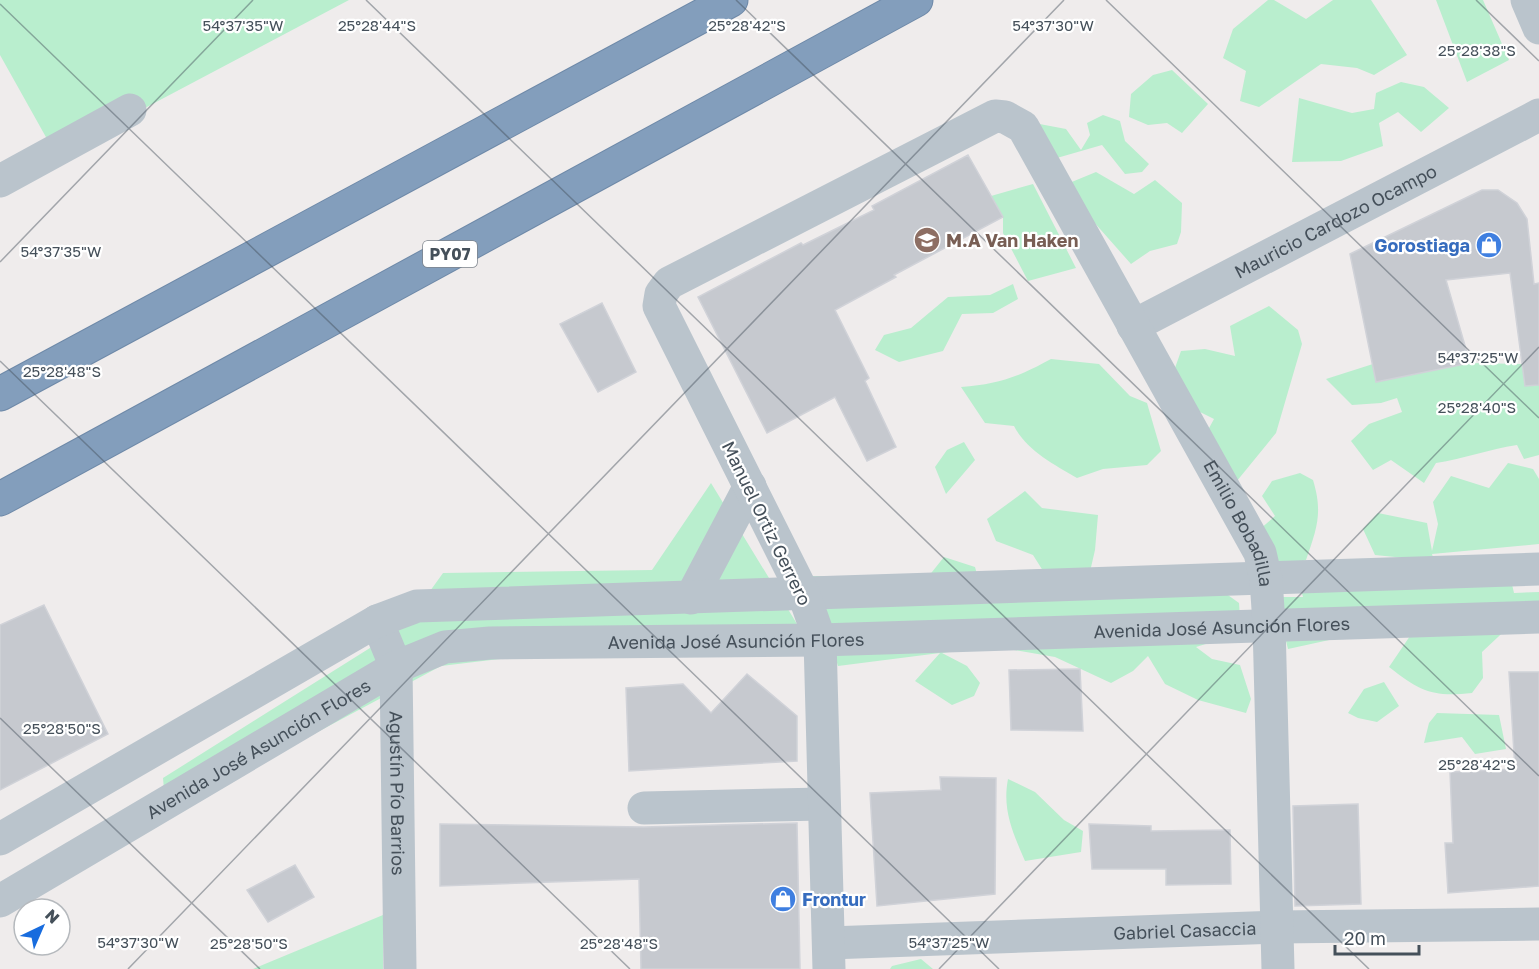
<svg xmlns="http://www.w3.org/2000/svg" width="1539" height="969" font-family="'Golos Text',sans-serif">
<rect width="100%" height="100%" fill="#efecec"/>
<path fill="#b9eece" d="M0,0H349L56,155L0,55Z
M1268,0H1274L1306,19L1333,0H1371L1407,55L1374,75L1357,68L1321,64L1259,107L1240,101L1246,71L1223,58L1233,29Z
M1436,0H1483L1509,60L1467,82Z
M1172,70L1208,104L1182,133L1167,123L1148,125L1129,117L1131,94L1153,75Z
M1401,82L1424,87L1449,108L1421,132L1398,112L1379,123L1383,146L1341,161L1292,162L1299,98L1352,113L1374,109L1376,93Z
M1103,115L1120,121L1125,141L1149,164L1142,172L1125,174L1102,145L1043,162L1029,122L1066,129L1081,150L1090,135L1087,123Z
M1096,172L1134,194L1155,180L1182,203L1181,232L1177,244L1150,251L1131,264L1062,186Z
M1033,184L1076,268L1028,281L1003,233V217L991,196Z
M1013,284L1018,299L993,313L962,314L943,351L899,362L875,350L884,335L911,328L948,297L990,295Z
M1269,306L1298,330L1302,344L1276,433L1232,487L1202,441L1214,419L1190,407L1170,382L1181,351L1205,349L1235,356L1230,326Z
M1051,359L1099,364L1130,396L1147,403L1161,451L1147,465L1103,469L1077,478C1053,464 1027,451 1014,426L985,423L961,387C999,384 1018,377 1051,359Z
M1470,363L1522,364L1539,377V455L1524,459L1517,445C1489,449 1464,459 1436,463L1424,483L1391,460L1373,470L1351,441L1369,424L1402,412L1397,398L1381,403L1352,405L1326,379L1373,364L1377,382Z
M964,442L975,460L946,494L935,467L947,450Z
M1508,463L1533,469L1539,479V544L1432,554L1434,561L1506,559L1514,593L1539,592V618L1514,622L1482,652L1483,678L1472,693C1433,697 1421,692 1389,667L1410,636L1398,625L1288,649L1275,597H1303L1294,563L1275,566L1259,530L1275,516L1262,496L1272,481L1300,473L1313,480C1323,513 1317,528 1306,560L1299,562L1425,560L1375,555L1363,529L1378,513L1427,523L1432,551L1438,524L1433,502L1451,476L1489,488Z
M711,483L797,624L441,666L166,813L163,778L405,626L443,573L652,570Z
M1025,491L1042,508L1098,515L1095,550L1089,576L1045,574L1033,555L996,541L987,519Z
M944,557L975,567L978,578L1207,580L1239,603L1241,633L1196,647L1212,659L1240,665L1251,699L1246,713L1198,700L1165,684L1148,656L1133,671L1111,683L1055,657L991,646L942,653L967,666L980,683L974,696L952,705L915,681L940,653L838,666L810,576L928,577Z
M1384,682L1399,706L1377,722L1358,718L1348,713L1364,689Z
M1437,713L1499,715L1506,749L1475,754L1462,737L1424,743L1429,723Z
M1008,779L1035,792L1064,820L1083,831L1081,852L1025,861C1013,833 1002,810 1008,779Z
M383,915V969H253Z
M921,959L933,969H890L892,966Z"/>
<path fill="#c6c9cf" stroke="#d0d2d8" stroke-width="1.5" d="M968,155L1003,217L894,275L896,277L835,310L869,378L865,381L896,447L867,461L835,397L767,433L698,297L801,243L803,245L874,210L872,206Z
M1482,190H1498L1517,203L1527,219L1534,284L1539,283V385L1525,386L1510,273L1446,280L1470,363L1376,382L1350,254Z
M602,303L636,372L598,392L560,324Z
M44,605L108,734L0,790V625Z
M1080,669L1083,731L1011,730L1009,670Z
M1509,672H1539V886L1448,893L1445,843H1453L1450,772L1515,769Z
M747,674L797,716V761L629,771L626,688L683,684L711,713Z
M940,777L996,778L995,894L877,906L870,793L941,790Z
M1358,804L1361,904L1295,906L1293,806Z
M797,823L800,969H641L639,879L440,886V824L644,827Z
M1089,824L1151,826V831L1230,830L1231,884L1166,885V869H1092Z
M295,865L314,897L268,922L247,890Z"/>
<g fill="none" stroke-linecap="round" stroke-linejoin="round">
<defs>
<path id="highway" d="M0,394L731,0
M0,499L916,0"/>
</defs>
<use href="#highway" stroke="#6e89a8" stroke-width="35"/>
<g stroke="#bac4cc" stroke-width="33">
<path d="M1527,0L1539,28"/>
<path d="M0,181L130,110"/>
<path id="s1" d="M1133,326L1539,115"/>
<path d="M691,598L750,486"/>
<path id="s2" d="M377,621L396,667L400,969"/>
<path d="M644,808L823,804"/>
<path d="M0,839L377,621L417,606L1539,569"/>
<path id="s3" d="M0,901L396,667L445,647L490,643L820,640L1539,617"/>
<path id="s4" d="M829,943L1277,927L1539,924"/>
<path id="s5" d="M829,969L820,640L804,595L659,306L661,294L669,283L995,116L1005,117L1023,127L1260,553L1266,579L1269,624L1278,969"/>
</g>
<use href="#highway" stroke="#839ebc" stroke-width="33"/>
</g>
<path fill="none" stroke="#45505a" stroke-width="1.5" stroke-opacity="0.45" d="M366,0L1369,969M736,0L1539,776M1106,0L1539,418M1476,0L1539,61M0,4L999,969M0,262L253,0M0,361L630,969M0,718L260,969M128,969L1064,0M939,969L1539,347"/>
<defs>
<symbol id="school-disc" viewBox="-11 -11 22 22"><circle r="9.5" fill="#8d6e63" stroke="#fff"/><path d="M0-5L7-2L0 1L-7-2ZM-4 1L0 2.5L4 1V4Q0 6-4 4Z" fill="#fff"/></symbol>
<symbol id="shop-disc" viewBox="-11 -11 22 22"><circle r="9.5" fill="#3f7fe0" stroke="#fff"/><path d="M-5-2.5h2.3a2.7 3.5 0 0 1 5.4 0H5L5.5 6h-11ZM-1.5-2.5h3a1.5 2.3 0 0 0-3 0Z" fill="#fff"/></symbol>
</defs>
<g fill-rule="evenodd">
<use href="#school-disc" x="912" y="225" width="30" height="30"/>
<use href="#shop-disc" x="1474" y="230" width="30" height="30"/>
<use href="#shop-disc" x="768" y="884" width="30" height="30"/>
</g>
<g text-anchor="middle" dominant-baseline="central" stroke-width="4.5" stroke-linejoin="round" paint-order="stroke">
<rect fill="#fff" stroke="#7d848c" stroke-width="1.5" x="423" y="241" width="54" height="26" rx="4.5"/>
<g font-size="16" font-weight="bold" fill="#45505a">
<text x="450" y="254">PY07</text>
</g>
<g font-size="18" fill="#45505a" stroke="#fff">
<text stroke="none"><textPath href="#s1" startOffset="228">Mauricio Cardozo Ocampo</textPath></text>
<text transform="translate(767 523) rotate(64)">Manuel Ortiz Gerrero</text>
<text stroke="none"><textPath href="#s5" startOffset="1575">Emilio Bobadilla</textPath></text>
<text stroke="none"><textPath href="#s3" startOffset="1290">Avenida José Asunción Flores</textPath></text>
<text stroke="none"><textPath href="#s3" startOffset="804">Avenida José Asunción Flores</textPath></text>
<text stroke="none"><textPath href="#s3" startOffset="300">Avenida José Asunción Flores</textPath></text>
<text stroke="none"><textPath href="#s2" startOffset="176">Agustín Pío Barrios</textPath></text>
<text stroke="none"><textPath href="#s4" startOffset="356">Gabriel Casaccia</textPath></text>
</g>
<g font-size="18" font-weight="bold" fill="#785e54" stroke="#fff" text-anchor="start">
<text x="946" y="240">M.A Van Haken</text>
</g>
<g font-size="18" font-weight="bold" fill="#366cbe" stroke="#fff" text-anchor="end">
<text x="1470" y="245">Gorostiaga</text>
<text x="802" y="899" text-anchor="start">Frontur</text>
</g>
</g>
<g font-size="15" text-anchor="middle" fill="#45505a" stroke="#fff" stroke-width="4.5" stroke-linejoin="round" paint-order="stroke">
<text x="377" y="31">25°28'44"S</text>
<text x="747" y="31">25°28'42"S</text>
<text x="243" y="31">54°37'35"W</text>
<text x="1053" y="31">54°37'30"W</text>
<text x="1477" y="56">25°28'38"S</text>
<text x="61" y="257">54°37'35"W</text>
<text x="1478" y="363">54°37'25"W</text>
<text x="62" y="377">25°28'48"S</text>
<text x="1477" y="413">25°28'40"S</text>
<text x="62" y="734">25°28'50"S</text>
<text x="1477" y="770">25°28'42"S</text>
<text x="138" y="948">54°37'30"W</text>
<text x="949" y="948">54°37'25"W</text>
<text x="249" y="949">25°28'50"S</text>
<text x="619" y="949">25°28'48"S</text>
</g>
<g transform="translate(42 927) rotate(44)"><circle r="28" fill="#ffffff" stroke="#b5b9bd" stroke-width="1.5"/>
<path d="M0-4.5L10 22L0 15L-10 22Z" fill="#186cde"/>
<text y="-9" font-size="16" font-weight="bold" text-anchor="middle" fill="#45505a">N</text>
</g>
<path d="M1335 945v9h84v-9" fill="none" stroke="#45505a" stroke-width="3"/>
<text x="1344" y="945" font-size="18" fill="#45505a" stroke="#ffffff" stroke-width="4.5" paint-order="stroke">20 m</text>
</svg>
